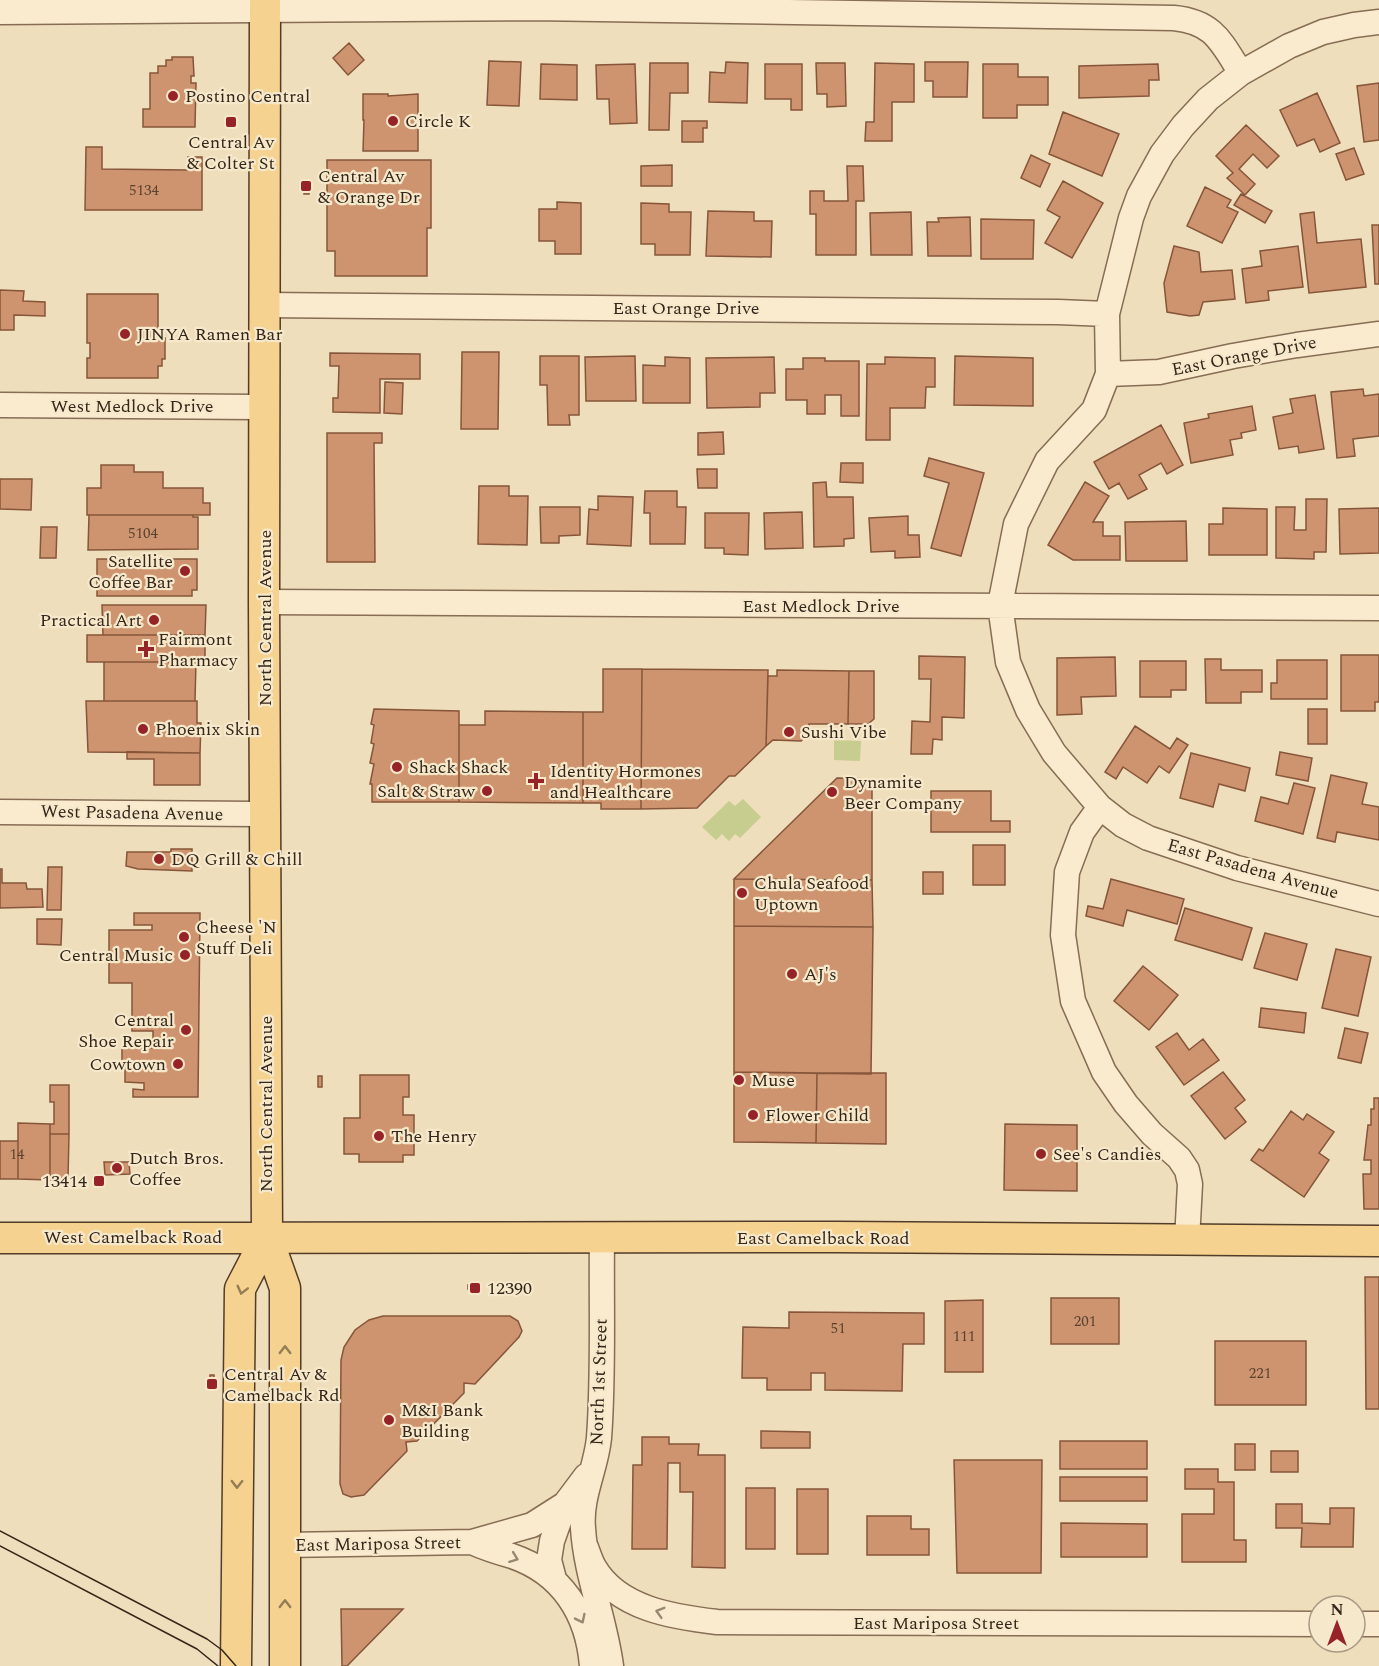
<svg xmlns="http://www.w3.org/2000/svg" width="1379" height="1666" font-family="Spectral,serif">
<rect width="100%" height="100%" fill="#efdebb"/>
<path fill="#c7cc8f" d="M834,740L861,741L860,761L834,760Z
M743,799L761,817L740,838L735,834L729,841L722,834L716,840L702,827L729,801L735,806Z"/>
<path fill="#ce946f" stroke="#86553a" stroke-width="1.5" d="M349,43L364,60L348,75L333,58Z
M172,57H193L194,76H191V83H196L195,127H143V109H150V73H158V66H166V60H172Z
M489,61L521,62L519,106L487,105Z
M726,62L748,63L747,103L709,102L710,72L725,73Z
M925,62H968L967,97H933V81H925Z
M650,63H688V93H670L669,130H649Z
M816,63H845L846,106L827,107V94H817Z
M875,63L914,64V102H892V141H865L866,122H874Z
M541,64L577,65V100L540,99Z
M635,64L637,123L610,124L609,99H597L596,65Z
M765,64H802V110H791V99H765Z
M983,64H1018V77H1048V105H1017V118H983Z
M1158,64L1159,80H1149V96L1079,98V66Z
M1379,83V140L1364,142L1357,86Z
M1317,93L1340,143L1320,152L1314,139L1297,146L1280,110Z
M363,94H388V96L418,94V151H363L364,120H363Z
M1063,112L1119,134L1102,176L1049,154Z
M682,121H707V128H703V142H682Z
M1246,125L1279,156L1267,168L1253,154L1239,169L1255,184L1245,195L1227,178L1233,173L1216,156Z
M86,147H102V169L188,170V157H202V210H85Z
M1354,148L1364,174L1346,180L1336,154Z
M1031,155L1050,164L1040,187L1021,178Z
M327,160H431V228H427V276H335V251H327Z
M672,165V186H641V166Z
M847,166H863L864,201H856V255H816V214H810V191H824V201H848Z
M309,181V194H304V185Z
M1063,181L1103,203L1072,258L1045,243L1060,217L1047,210Z
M1205,187L1231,200L1227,207L1238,212L1222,243L1187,226Z
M1241,194L1272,211L1265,223L1234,205Z
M557,202L581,203V254H555V241H539V209H557Z
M641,203L669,204V212H691L690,255H655V244H641Z
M708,211L754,212V221H772L771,257L706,256Z
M911,212L912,255H871L870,213Z
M1314,212L1317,243L1361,239L1366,287L1309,293L1300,214Z
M970,217L971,256H928L927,222H939L938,218Z
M981,219L1034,220L1033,259H981Z
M1372,225H1379V284H1375Z
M1174,246L1199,252L1201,272L1232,270L1235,299L1203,302L1199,315L1190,316L1167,312L1164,283Z
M1298,246L1303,287L1268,291L1269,300L1246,303L1242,269L1262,266L1260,251Z
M0,290L24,291L23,301L45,302V316L14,315V330H0Z
M87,294H158V330H162V338H165V359H162V366H158V378H87V358H90V343H87Z
M462,352H499L498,429H461Z
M330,353L420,354V379H380V413L333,412V398H338L339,366H330Z
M540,356H579V415H569L570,425H548L547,385H540Z
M635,356L636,401H586L585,357Z
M955,356L1033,358V406L954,405Z
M665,357L690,358V403H643V365L665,366Z
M774,357L775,393H760V407L707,408L706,358Z
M885,357L935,358V387H926L925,408H890V440H866L867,364H885Z
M803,358H825V361H859V416H841V395H825V414H807V400H786V369H803Z
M385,382L403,383L402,414L384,413Z
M1363,389L1364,396L1379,394V436L1353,439L1355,456L1337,458L1331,392Z
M1315,395L1324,449L1299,453L1298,446L1279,449L1273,417L1293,413L1290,399Z
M1252,406L1256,430L1241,433L1242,438L1230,440L1233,455L1191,463L1184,423L1209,418L1208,414Z
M1161,425L1183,465L1167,474L1161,463L1139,475L1147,489L1128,499L1119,483L1109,489L1094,462Z
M723,432L724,454L698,455V433Z
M327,433H382V443H374L375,562H327Z
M929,458L984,473L961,556L931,548L949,483L924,476Z
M841,463H863V483L840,482Z
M101,465H134V472H163V488H203V503H210V515H87V488H101Z
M697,469H717V488H698Z
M0,479H32L31,510L0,509Z
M826,482L827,497H853L854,538L844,539V546L814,547L813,483Z
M1085,482L1109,496L1093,522H1103V536H1120V560H1073L1048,545Z
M479,486H509V496H528L527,545L478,544Z
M645,491H677V507H686L685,544H650V513H644Z
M598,496L633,497L631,546L587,544L589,509L598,510Z
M1306,499H1327L1326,552H1314V559L1276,558V507H1295L1294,530H1306Z
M540,507H580V535L559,536V543H541Z
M1223,508L1267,509V555H1209V524H1223Z
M1379,508V553L1340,554L1339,509Z
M802,512L803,548L765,549L764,513Z
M705,513H749L748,555L724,554V548H705Z
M89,515H193V517H198V549L88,550Z
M908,516V535H919L920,557L895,558V551L871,552L869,518Z
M1186,521L1187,561H1126L1125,522Z
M41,527H57L56,558H40Z
M97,559H197V590H192V596H97Z
M102,605H206L205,635H103Z
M87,635H205V662H87Z
M1341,655H1379V702H1375V711H1341Z
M919,656L965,657L964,718L942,717V740L933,739L932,754H911L912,721L930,722L931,679H919Z
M1115,657L1116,696L1081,697L1082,714L1057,715V658Z
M1205,659H1221V670H1262V692H1241V703H1206Z
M1277,660H1327V699H1271V683H1277Z
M1140,661H1186V690H1171V697H1140Z
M104,662H196L195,701H104Z
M603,669H642L641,809H601V803H583V712H603Z
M642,669L768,670L766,746L735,776H729L697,808L641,809Z
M777,670L849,671L848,724H809V734L801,741L773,740L766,746L768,676H777Z
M849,671H874V719L868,724H848Z
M86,701H197V723H201L200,753L88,752Z
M374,709L459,711V802H372V784H370L374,764L370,763L374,744L371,743L374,725L371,724Z
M1308,709H1327V744H1308Z
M485,711L583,712V803L459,802V725H485Z
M1135,726L1170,749L1177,738L1188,745L1169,773L1159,766L1147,783L1123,767L1116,779L1105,772Z
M127,752L200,753V785H154V759H127Z
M1280,752L1312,758L1308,781L1276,775Z
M1191,753L1250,768L1245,791L1219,784L1213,807L1180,798Z
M1331,775L1367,783L1362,804L1379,807V840L1337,832L1335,842L1317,838Z
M837,778L872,779V880L734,879Z
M1294,783L1315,788L1303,834L1255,821L1261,797L1288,804Z
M931,791H991V821H1010V832H931Z
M973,845H1005V885H973Z
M171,849H192V871L138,869L126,866L127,852H171Z
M48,867H62L61,910H47Z
M0,869H2V883H26L27,889H42L43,907L0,908Z
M923,872H943V894H923Z
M734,879L872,880L873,927L734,926Z
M1111,879L1184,899L1177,924L1127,910L1123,926L1086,916L1088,906L1103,909Z
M1185,908L1252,928L1242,960L1175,940Z
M134,913H200L198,1097H133V1089L144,1090V1083L125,1082V1066H122V1048H153V1031H132V983H109V930H152V925H134Z
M37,919H62L61,945L37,944Z
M734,926L873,927L871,1074L734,1072Z
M1265,933L1307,944L1297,980L1254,968Z
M1336,949L1371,957L1358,1016L1322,1008Z
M1143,966L1178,995L1149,1030L1114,1001Z
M1261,1008L1306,1013L1304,1033L1259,1027Z
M1345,1028L1368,1033L1361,1063L1338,1058Z
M1177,1033L1189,1050L1203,1039L1219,1060L1184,1085L1156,1047Z
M734,1072L817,1073L816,1143L734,1142Z
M1223,1072L1245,1100L1235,1108L1246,1122L1225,1139L1191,1096Z
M817,1073H886V1144L816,1143Z
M360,1075H409V1097H403V1115H414V1155H403V1162H359V1154H344V1118H360Z
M318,1076H322V1087H318Z
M50,1085H69V1134H50V1124H54V1102H50Z
M1374,1098H1379V1209H1364L1363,1174H1371V1160H1364L1368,1125H1371V1109H1374Z
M1291,1111L1303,1120L1307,1114L1334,1132L1319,1153L1329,1160L1304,1197L1251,1160L1259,1149L1263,1151Z
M18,1123L50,1124V1180L18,1179Z
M1005,1124L1077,1125V1191L1004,1190Z
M50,1134H69L68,1180H50Z
M0,1141H18V1179H0Z
M104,1162H129L130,1174L105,1175Z
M93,1177L105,1178V1183L93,1182Z
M1365,1277H1379V1409H1366Z
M468,1285H476L479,1290L468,1289Z
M1051,1298H1119V1344H1051Z
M983,1300V1372H945V1301Z
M789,1312L924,1313V1344H903L902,1391L825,1390V1373H811V1390H767V1378H742L743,1327L789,1328Z
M383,1316H510L518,1321L522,1331L519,1337L475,1384L464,1383V1393L417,1441L406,1442L407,1451L364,1495L351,1497L343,1494L340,1484L341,1360L344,1347L355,1330L369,1320Z
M1215,1341H1306V1405H1215Z
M210,1375H214V1386H210Z
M761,1431L810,1432V1448H761Z
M642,1437H669V1444H699L698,1455H725V1568L692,1567L693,1492H680V1463H668L667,1549H632L633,1465H642Z
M1060,1441H1147V1469H1060Z
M1235,1444H1255V1470H1235Z
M1271,1451H1298V1472H1271Z
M954,1460H1042L1041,1573H957Z
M1185,1469H1218V1482H1234V1540H1246V1562H1182V1514H1214V1489H1185Z
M1060,1477H1147V1501H1060Z
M746,1488H775V1549H746Z
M797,1489H828V1554H797Z
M1276,1504H1302V1523L1330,1524V1508H1354L1353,1547H1301L1302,1528H1276Z
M867,1516H911V1529H929V1555H867Z
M1061,1523L1147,1524V1557H1061Z
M341,1609H403L347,1666H342Z"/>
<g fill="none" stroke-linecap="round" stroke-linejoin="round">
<defs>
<path id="minor" d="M0,12L532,8L1174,18C1214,22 1221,42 1241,73
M264,305L1058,312L1107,314
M1108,374L1159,372L1233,356L1297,345L1379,334
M0,405L264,407
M264,602L1379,608
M1100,807L1123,825L1148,838L1237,868L1379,904
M0,812L265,814
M602,1238C601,1304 604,1372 599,1438C596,1469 580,1497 583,1528C586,1576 605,1619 611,1666
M1187,1240L1190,1184L1187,1170L1179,1158L1152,1134L1126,1104L1104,1072L1073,1001L1063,935L1067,872L1082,832L1100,807L1054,753L1028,710L1008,662L1000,605L1016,524L1047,461L1094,410L1108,374L1107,314L1131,218L1139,196L1162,154L1183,126L1208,99L1241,73L1289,46L1323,32L1354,25L1379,22
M472,1542C485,1548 498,1552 512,1556C562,1573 588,1614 592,1666
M284,1545L472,1542L532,1525L565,1504L586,1476
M585,1545C588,1552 590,1560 594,1567C618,1609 674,1617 717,1622L1319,1624
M554,1579L549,1560L552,1541L565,1504
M1355,1624H1379"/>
<path id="major" d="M265,0L264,602L267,1237L285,1288V1666
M0,1238L836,1237L1379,1241
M236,1666L240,1289L267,1237"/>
</defs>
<use href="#minor" stroke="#866d54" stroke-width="27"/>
<use href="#major" stroke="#533c29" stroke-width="33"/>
<use href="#minor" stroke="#faebce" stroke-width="24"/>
<use href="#major" stroke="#f5d28f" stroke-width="30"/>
<path stroke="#34261a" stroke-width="1.5" d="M0,1531L207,1639L222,1650L236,1666
M0,1546L197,1649L218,1666"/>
</g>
<defs><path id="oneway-chevron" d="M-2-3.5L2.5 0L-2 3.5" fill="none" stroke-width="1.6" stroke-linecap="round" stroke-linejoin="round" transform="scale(1.5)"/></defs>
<g stroke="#947c54">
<use href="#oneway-chevron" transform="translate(242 1290) rotate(104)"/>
<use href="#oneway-chevron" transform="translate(285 1350) rotate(-90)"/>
<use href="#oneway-chevron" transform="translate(237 1484) rotate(91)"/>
<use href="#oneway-chevron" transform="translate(285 1604) rotate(-90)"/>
</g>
<g stroke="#978874">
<use href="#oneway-chevron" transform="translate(514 1558) rotate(21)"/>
<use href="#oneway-chevron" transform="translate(660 1612) rotate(-164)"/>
<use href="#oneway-chevron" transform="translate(581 1619) rotate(64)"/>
</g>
<g fill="#962327" stroke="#f6e8ca" stroke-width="2">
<circle cx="173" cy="96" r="6"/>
<circle cx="393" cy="121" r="6"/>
<rect x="225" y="116" width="12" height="12" rx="3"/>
<rect x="300" y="180" width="12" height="12" rx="3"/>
<circle cx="125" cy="334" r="6"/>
<circle cx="185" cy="571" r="6"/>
<circle cx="154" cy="620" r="6"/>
<path d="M143 640h6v6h6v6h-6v6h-6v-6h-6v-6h6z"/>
<circle cx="143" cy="729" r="6"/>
<circle cx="789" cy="732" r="6"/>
<circle cx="397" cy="767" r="6"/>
<path d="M533 772h6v6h6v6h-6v6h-6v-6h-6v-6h6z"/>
<circle cx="487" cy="791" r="6"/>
<circle cx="832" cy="792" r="6"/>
<circle cx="159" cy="859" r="6"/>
<circle cx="742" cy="893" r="6"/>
<circle cx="184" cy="937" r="6"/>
<circle cx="185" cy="955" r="6"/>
<circle cx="792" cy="974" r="6"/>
<circle cx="186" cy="1030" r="6"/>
<circle cx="178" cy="1064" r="6"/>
<circle cx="739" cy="1080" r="6"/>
<circle cx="753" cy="1115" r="6"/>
<circle cx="379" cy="1136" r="6"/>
<circle cx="1041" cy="1154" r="6"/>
<circle cx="117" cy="1168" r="6"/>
<rect x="93" y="1175" width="12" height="12" rx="3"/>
<rect x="469" y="1282" width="12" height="12" rx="3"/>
<rect x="206" y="1378" width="12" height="12" rx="3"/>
<circle cx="389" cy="1420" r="6"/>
</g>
<g text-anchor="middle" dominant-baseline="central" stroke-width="4.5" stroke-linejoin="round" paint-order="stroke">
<g font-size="15" fill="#5a422f">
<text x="144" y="190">5134</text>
<text x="143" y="533">5104</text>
<text x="17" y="1154">14</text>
<text x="1085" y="1321">201</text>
<text x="838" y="1328">51</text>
<text x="964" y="1336">111</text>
<text x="1260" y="1373">221</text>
</g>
<g font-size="18" fill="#34261a" stroke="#f6e8ca" text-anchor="start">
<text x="185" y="96">Postino Central</text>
<text x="405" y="121">Circle K</text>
<text x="231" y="142" text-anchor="middle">Central Av<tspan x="231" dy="21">&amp; Colter St</tspan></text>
<text x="318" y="176">Central Av<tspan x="318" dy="21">&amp; Orange Dr</tspan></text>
<text x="137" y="334">JINYA Ramen Bar</text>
<text x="173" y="561" text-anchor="end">Satellite<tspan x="173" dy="21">Coffee Bar</tspan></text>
<text x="142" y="620" text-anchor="end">Practical Art</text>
<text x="158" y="639">Fairmont<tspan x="158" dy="21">Pharmacy</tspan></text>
<text x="155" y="729">Phoenix Skin</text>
<text x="801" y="732">Sushi Vibe</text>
<text x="409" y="767">Shack Shack</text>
<text x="550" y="771">Identity Hormones<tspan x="550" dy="21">and Healthcare</tspan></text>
<text x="844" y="782">Dynamite<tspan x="844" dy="21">Beer Company</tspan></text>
<text x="475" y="791" text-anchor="end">Salt &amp; Straw</text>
<text x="171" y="859">DQ Grill &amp; Chill</text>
<text x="754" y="883">Chula Seafood<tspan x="754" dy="21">Uptown</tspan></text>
<text x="196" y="927">Cheese 'N<tspan x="196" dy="21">Stuff Deli</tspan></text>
<text x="173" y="955" text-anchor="end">Central Music</text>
<text x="804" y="974">AJ's</text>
<text x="174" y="1020" text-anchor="end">Central<tspan x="174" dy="21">Shoe Repair</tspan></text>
<text x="166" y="1064" text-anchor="end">Cowtown</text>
<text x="751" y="1080">Muse</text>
<text x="765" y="1115">Flower Child</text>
<text x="391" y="1136">The Henry</text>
<text x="1053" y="1154">See's Candies</text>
<text x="129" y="1158">Dutch Bros.<tspan x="129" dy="21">Coffee</tspan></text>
<text x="87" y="1181" text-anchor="end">13414</text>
<text x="487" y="1288">12390</text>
<text x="224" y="1374">Central Av &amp;<tspan x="224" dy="21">Camelback Rd</tspan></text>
<text x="401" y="1410">M&amp;I Bank<tspan x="401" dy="21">Building</tspan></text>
</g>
<g font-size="18" fill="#34261a" stroke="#f6e8ca">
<text x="686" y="308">East Orange Drive</text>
<text transform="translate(1244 356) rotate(-11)">East Orange Drive</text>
<text x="132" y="406">West Medlock Drive</text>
<text x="821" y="606">East Medlock Drive</text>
<text transform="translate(265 618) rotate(-90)">North Central Avenue</text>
<text transform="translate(132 813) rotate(1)">West Pasadena Avenue</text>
<text transform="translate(1253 869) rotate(16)">East Pasadena Avenue</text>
<text transform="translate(266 1104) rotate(-90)">North Central Avenue</text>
<text x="133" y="1237">West Camelback Road</text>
<text x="823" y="1238">East Camelback Road</text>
<text transform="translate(599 1382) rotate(-88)">North 1st Street</text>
<text transform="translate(378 1544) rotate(-1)">East Mariposa Street</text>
<text x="936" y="1623">East Mariposa Street</text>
</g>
</g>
<g transform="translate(1337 1624)"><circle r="28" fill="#f6e8ca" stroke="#a89a84" stroke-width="1.5"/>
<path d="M0-4.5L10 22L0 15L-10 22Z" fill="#962327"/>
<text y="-9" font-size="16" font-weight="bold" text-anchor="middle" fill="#34261a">N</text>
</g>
</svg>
